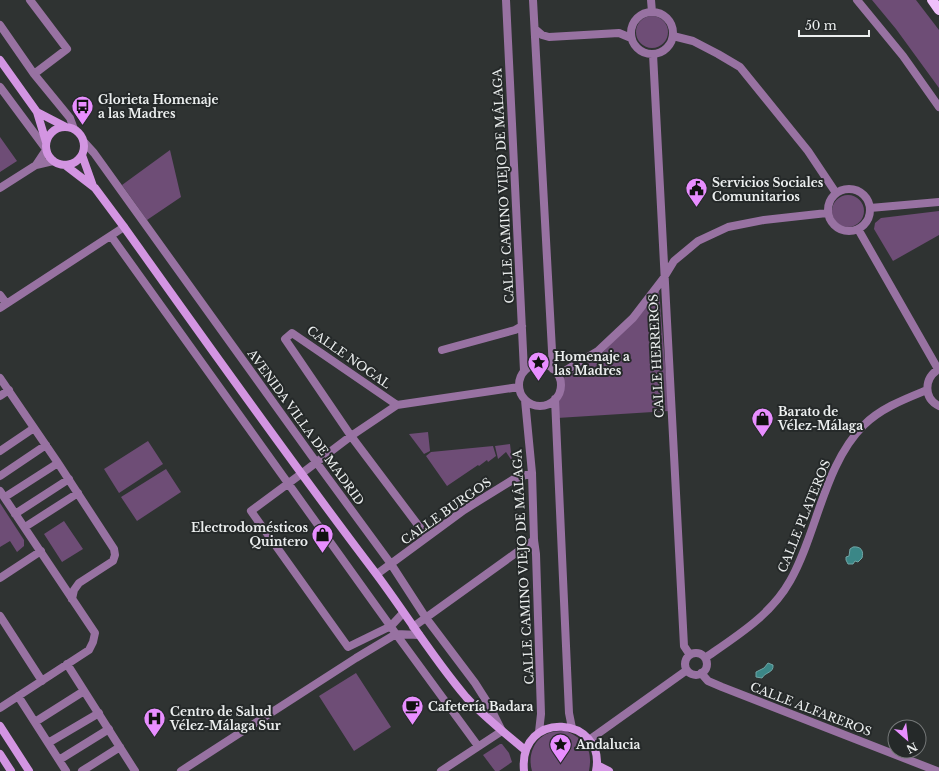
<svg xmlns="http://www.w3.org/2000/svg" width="939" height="771" font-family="'Libre Baskerville',serif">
<rect width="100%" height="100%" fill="#2f3332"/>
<path fill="#6e4d76" d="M872,0H916L939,30V88L896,29Z
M636 32a16 16 0 1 1 32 0a16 16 0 1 1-32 0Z
M0,137L17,161L0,172Z
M170,150L181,197L147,220L122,185Z
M832 211a16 16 0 1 1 32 0a16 16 0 1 1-32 0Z
M939,211V235L893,261L874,229L875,223L881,218Z
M659,289L669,411L557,418L555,399L563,392L562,379L603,352L636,318Z
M428,432L430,451L424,454L409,434Z
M148,441L163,464L119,493L104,469Z
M510,444L512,461L506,452L498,459L495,446Z
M493,446L496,456L488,462L487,460L479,466L478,465L447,486L426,456L431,452Z
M166,469L181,492L137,521L121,497Z
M0,503L24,540V546L17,552L10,541L0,547Z
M64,521L83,549L62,562L44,534Z
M356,673L391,727L354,751L319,696Z
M566,731C586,740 593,749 589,771H532C527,755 535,735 553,732C557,731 562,731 566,731Z
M500,744H502L509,753L512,762L499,771H495L483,755Z"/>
<path fill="#3b8787" stroke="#70a6a6" d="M853,547C861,546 864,551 862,558L858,562L855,561L853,564H848L846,560V557L849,556L850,549Z
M768,663L773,665C774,673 765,672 762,678L756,677V672L764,668Z"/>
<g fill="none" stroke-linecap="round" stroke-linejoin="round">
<path stroke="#9872a2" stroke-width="8" d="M30,0L67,49L34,74
M506,0L524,371
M533,0L553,369
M651,0L652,12
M857,0L903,56L939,107
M631 33a21 21 0 1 1 42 0a21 21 0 1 1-42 0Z
M0,25L34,74L70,118L74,129
M535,29L542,35L549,37L619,33L631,38
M673,36L693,41L718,54L740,67L808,151L836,193
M653,54C662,251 672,448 684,646L690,655
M0,87L46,149
M84,142L94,153L311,455L391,564L426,618L475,683L489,705L502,731L441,771
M36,165L46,150
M0,188L36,165L53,161
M828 210a21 21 0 1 1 42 0a21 21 0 1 1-42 0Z
M870,208L939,202
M858,229L938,369
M111,236L396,634L478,746
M0,295L6,303
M0,308L124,227
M442,350L515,330L522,326
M519 385a21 21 0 1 1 42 0a21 21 0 1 1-42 0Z
M939,369C924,378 923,398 939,406
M558,375L598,351L633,318L663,279L674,261L698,241L728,227L764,220L827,213
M0,378L58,463L114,549L115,555L113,561L79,583L74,590L72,599
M0,396L9,390
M555,399L569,713L572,728
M525,400L532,473L534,540L536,554L541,714L539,732
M397,405L292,333L285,339L351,436L427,537
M0,451L34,428
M0,476L46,445
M0,491L95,633L93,642L89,650L0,708
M5,497L58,463
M15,514L69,479
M25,527L78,493
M377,574L464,510L514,479L532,473
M0,578L41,551
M403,613L391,626L348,647L251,511L301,474L351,436L397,405L519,387
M0,616L42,681
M413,627L534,540
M685 664a11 11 0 1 1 22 0a11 11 0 1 1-22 0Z
M705,658C737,636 771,615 790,581C817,534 824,464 864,425C881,408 905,399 927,390
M67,664L135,771
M701,673L708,681L722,687L937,771
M18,696L66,771
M35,722L84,691
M589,740L687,670
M48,743L99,713
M59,760L109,729
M82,771L120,747
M181,771L356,658L396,634L419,635"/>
<path stroke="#d395e2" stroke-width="8" d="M0,60L37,112L46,142
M37,112L66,127
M46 146a19 19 0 1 1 38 0a19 19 0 1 1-38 0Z
M82,155L93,186
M65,165L95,188L124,227C206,342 288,458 374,571C405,612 432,657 466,697C483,716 505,733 525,750
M0,726L29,771
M0,754L11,771
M597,765L609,771
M524,771C518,708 607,716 596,771"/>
<path stroke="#efc0fa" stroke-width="10" d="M932,0L939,10"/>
</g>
<defs>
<symbol id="bus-pin" viewBox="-11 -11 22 30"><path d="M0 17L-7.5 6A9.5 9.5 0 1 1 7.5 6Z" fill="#e88eff" stroke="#252929"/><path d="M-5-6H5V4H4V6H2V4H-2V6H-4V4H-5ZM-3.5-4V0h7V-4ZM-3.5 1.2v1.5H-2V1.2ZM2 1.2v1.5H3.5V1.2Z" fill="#111"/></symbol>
<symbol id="civic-pin" viewBox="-11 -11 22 30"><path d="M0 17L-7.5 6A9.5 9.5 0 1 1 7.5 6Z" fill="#e88eff" stroke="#252929"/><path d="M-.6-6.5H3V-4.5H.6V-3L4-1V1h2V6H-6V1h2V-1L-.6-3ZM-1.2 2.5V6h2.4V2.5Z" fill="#111"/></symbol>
<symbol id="sight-pin" viewBox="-11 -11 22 30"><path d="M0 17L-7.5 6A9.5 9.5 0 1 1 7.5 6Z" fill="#e88eff" stroke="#252929"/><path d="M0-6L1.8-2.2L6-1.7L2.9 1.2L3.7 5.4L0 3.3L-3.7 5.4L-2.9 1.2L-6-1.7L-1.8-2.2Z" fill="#111"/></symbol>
<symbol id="shop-pin" viewBox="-11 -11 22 30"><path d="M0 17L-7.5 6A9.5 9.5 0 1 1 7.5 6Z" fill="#e88eff" stroke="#252929"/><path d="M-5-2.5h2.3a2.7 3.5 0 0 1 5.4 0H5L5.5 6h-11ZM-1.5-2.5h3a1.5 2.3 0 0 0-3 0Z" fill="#111"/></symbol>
<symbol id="cafe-pin" viewBox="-11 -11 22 30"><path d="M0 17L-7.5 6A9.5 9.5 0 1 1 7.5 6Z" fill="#e88eff" stroke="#252929"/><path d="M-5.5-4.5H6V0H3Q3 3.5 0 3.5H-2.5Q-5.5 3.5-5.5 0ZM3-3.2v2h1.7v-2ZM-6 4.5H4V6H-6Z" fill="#111"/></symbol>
<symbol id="hospital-pin" viewBox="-11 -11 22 30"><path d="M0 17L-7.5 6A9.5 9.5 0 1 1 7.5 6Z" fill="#e88eff" stroke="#252929"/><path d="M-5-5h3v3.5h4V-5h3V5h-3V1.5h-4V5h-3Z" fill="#111"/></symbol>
</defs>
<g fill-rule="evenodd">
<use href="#bus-pin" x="70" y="94" width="25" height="34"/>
<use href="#civic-pin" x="684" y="176" width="25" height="34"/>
<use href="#sight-pin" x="526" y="350" width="25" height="34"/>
<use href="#shop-pin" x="750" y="406" width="25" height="34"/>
<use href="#shop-pin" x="310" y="522" width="25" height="34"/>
<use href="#cafe-pin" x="400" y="694" width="25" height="34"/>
<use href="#hospital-pin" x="142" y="706" width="25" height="34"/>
<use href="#sight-pin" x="548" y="732" width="25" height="34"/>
</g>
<g text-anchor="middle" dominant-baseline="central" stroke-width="4" stroke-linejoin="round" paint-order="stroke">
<g font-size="12" font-weight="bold" fill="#ecefef" stroke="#252929" text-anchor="start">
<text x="98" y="99">Glorieta Homenaje<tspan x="98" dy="14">a las Madres</tspan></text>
<text x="712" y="182">Servicios Sociales<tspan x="712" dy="14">Comunitarios</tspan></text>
<text x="554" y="356">Homenaje a<tspan x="554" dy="14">las Madres</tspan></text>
<text x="778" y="411">Barato de<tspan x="778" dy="14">Vélez-Málaga</tspan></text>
<text x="308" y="527" text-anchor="end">Electrodomésticos<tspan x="308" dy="14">Quintero</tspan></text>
<text x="428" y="706">Cafetería Badara</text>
<text x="170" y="711">Centro de Salud<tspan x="170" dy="14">Vélez-Málaga Sur</tspan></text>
<text x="576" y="744">Andalucia</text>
</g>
<g font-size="12" fill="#ecefef" stroke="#252929">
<text transform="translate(503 186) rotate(-93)">CALLE CAMINO VIEJO DE MÁLAGA</text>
<text transform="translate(656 356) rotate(-93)">CALLE HERREROS</text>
<text transform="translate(349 357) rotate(35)">CALLE NOGAL</text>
<text transform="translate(306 427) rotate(54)">AVENIDA VILLA DE MADRID</text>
<text transform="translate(446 511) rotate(-35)">CALLE BURGOS</text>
<text transform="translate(804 516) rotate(-68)">CALLE PLATEROS</text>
<text transform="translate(523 567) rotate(-93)">CALLE CAMINO VIEJO DE MÁLAGA</text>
<text transform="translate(811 709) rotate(21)">CALLE ALFAREROS</text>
</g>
</g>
<g transform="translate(907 739) rotate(152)"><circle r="19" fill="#252929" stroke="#757878"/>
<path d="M0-3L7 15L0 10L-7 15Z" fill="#e88eff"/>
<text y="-6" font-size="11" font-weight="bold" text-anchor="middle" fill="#ecefef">N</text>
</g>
<path d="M799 30v6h70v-6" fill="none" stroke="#ecefef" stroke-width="2"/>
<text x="805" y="30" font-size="12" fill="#ecefef" stroke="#252929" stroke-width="3" paint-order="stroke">50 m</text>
</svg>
